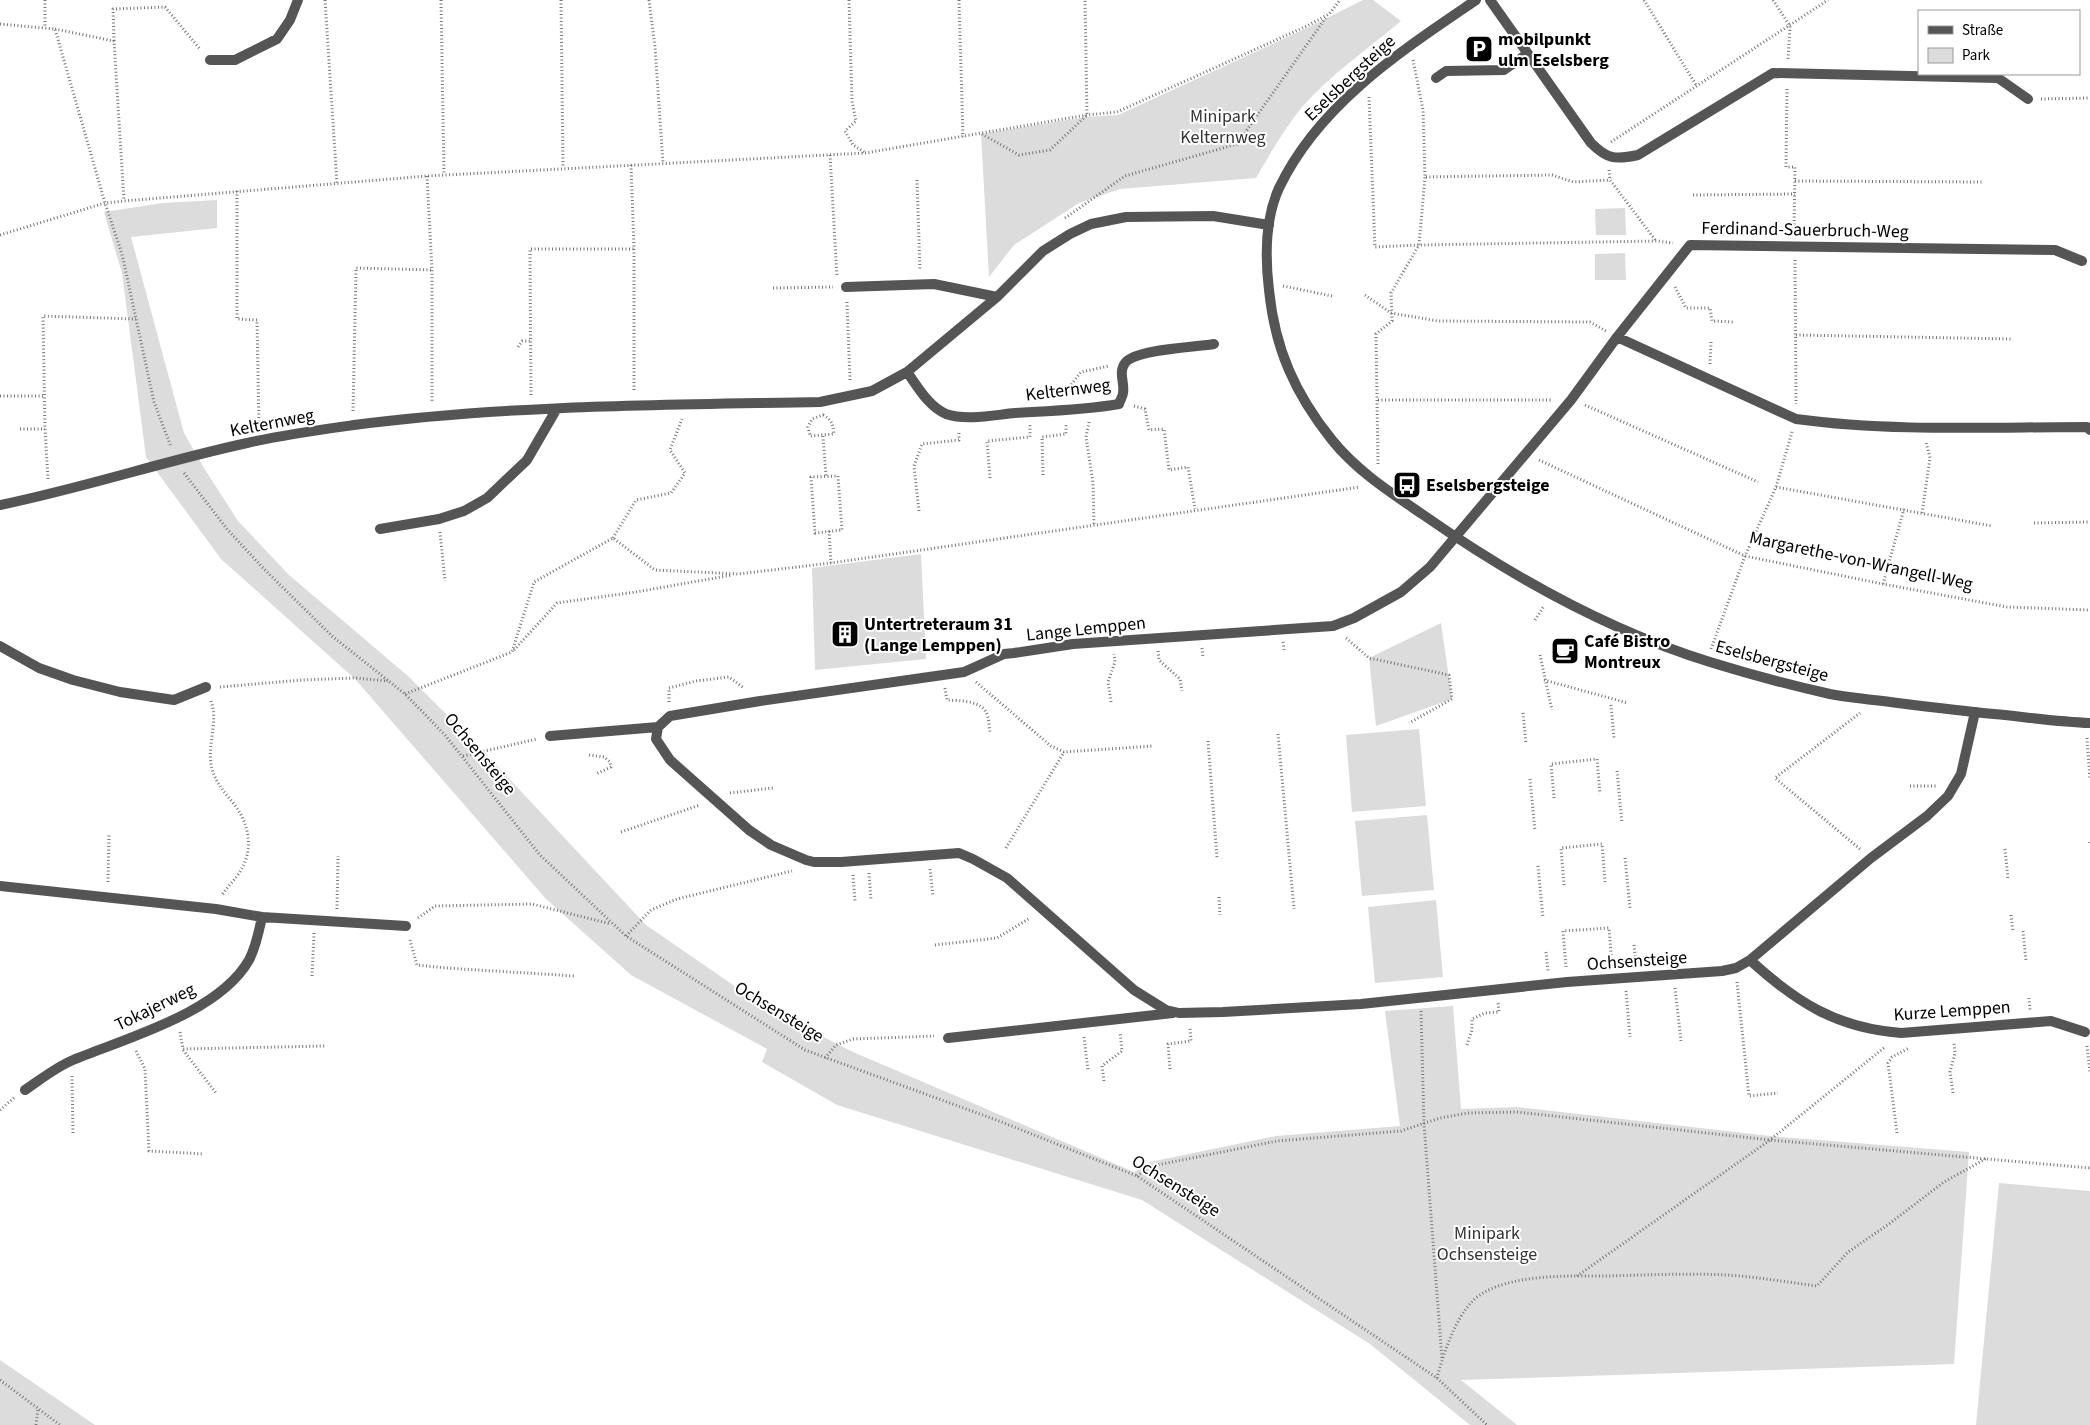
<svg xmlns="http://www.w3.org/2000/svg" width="2090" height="1425" font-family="'Source Sans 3',sans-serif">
<rect width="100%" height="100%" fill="#fff"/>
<path fill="#dcdcdc" d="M1363,0H1373L1401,21C1368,49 1330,75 1302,107C1284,129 1270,154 1256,178L1120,189L1079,203L1014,245L989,277L981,134L1086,117L1118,115L1305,29Z
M217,200V228L131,237L184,433L204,468L238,521L289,575L408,676L487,755L646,925L768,1009L853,1052L1134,1172L1150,1162L1276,1136L1400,1126L1385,1011L1453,1006L1461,1109L1517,1107L1770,1136L1969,1152L1954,1364L1461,1380L1517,1425H1470L1370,1344L1142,1200L837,1105L762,1062L767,1049L631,975L546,899L355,679L221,559L146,457L122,273L104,212L163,203Z
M1625,208L1626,235H1596L1595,209Z
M1625,253L1626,280H1595V254Z
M921,554L926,659L815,670L812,568Z
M1441,623L1452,699L1376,726L1369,658Z
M1419,729L1426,806L1352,812L1346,735Z
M1427,815L1434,890L1362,896L1355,821Z
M1436,900L1443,977L1375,983L1368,907Z
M1999,1183L2090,1191V1425H1976Z
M0,1360L95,1425H0Z"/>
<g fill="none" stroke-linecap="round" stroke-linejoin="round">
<path stroke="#777" stroke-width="3" stroke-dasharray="1 2.5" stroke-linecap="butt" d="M45,0V28
M325,0L337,184
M441,0L444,175
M561,0L563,168
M649,0L655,47L663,163
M849,0L852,101L856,121L845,131L853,145L864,152
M959,0L963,137
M1644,0L1696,85
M1773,0L1790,26L1788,60
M0,24L55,29L105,203L122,254L154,402L171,447
M55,29L114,41L124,201
M114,41L113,9L165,7L200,49
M1413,60L1423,110L1425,177L1552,175L1573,182L1610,180
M1787,89L1786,167H1795L1794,232
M1369,97L1375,247L1419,245L1657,241L1673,243
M2041,99L2090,98
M982,134L1019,155L1050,150L1087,115L1085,0
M1611,142L1828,0
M830,155L837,277
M631,165L634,249V391
M1609,170L1610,180L1656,241
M427,176L432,270V403
M917,180L920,271
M1795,181L1984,182
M237,191V319L257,320L259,425
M1693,195L1795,194
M1065,218L1125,176L1237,144L1327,16
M0,235L105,203L124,201L427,176L865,153L1087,115L1117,112L1307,26L1329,14L1340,0
M1795,260L1796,404
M1283,286L1332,296
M1675,287L1686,308H1710L1712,321L1735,322
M773,288L833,287
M1365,295L1391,313L1438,321L1590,322L1606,331
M847,302L850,381
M1796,335L2011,339
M518,347L522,341H530
M1710,364L1711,342
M531,395L530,249H634
M0,396H44
M1067,397V390L1081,372L1109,366
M1378,400H1552
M1585,405L1758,482
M1134,406L1145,409L1149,430L1164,429L1169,470L1188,467L1195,509
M353,411L356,268L432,270
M823,415C832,420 833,424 834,434L810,436L808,427L812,419Z
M1089,422L1086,437L1093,483L1094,526
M20,429H45
M823,436L826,476
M1539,460L1745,556L1883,584L2007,607L2090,610
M1378,464L1376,334L1392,321L1391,293L1419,245L1425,177
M184,473L227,529L263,568L332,636L405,694L445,735L540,855L626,936L805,1050L999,1121L1137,1176L1437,1378L1487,1425
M1043,475L1042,437L1066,434V423
M838,476L842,530L815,533L811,477Z
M990,478L987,441L1030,437V425
M48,479L45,429L43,316L136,319
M1776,487L1992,526
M919,511L914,466L922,444L959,440V431
M1922,513L1930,458L1926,442
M2034,523L2090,522
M829,531L831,563
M440,532L445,581
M613,538L636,500L671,493L685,473L670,450L682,419
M1883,584L1904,509
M1535,620L1544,606
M1346,638L1369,658L1449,675L1452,699L1409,723
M1283,642L1284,650
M1202,648L1203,658
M1711,649L1745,556L1776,487L1792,432
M514,650L557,603L636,592L732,575
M1158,651L1159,660L1180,679L1182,691
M1540,655L1552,710
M1544,680L1628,703
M976,682L1051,746L1064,752L1153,746
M220,687L302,680L355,678L388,681
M945,688L947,700C959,701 979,700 986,712C989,717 989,726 990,732
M405,694L512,652L534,582L613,538L655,570L738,574L831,563L1360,487
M211,701C219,723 206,746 212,769C216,783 225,793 234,804C248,822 254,847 242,868C237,878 228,886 222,895
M669,702V688L696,681L729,677L744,688
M1111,702L1108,682L1115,662L1114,654
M1611,705L1614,738
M1523,713L1526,744
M1278,734L1294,909
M2087,738L2090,780
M1208,741L1217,858
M589,755L604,757L610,762L611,767L596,774
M463,756L537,739
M1617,771L1622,823
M1530,779L1535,831
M1910,786H1938
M730,793L773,788
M1554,798L1551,764L1597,759L1600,794
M621,832L700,805
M2090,842V845
M1006,848L1064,752
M1860,849L1775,778L1860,713
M2005,849L2008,879
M1625,858L1630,908
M1538,866L1543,918
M930,869L933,896
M869,873L871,900
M853,875L855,901
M108,882L109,835
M1564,885L1561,848L1602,844L1605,882
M1219,897L1220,915
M337,909L338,856
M2011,915L2013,932
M418,918L435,906L532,904L611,924
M2023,931L2026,961
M626,936L651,910L677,899L792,871
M410,940L417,965L446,968L575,976
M935,945L997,938L1030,918
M1634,945L1636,964
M1546,952L1548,971
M1566,967L1563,931L1609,928L1612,966
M312,976L314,933
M1737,982L1749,1096L1778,1093
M1675,988L1681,1041
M1626,991L1630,1037
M2029,998L2030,1010
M1421,1011L1424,1124L1442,1359
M180,1032L183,1049L325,1046
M1084,1037L1088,1070
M1467,1045L1472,1030V1019L1485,1013L1499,1012L1498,1003
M2087,1046L2090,1072
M183,1050L216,1093
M136,1051L145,1069L149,1151L204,1154
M825,1058L836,1045L853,1039L934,1036
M1170,1069L1168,1044L1191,1041L1190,1028
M72,1076L73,1135
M1104,1081L1102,1066L1122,1051L1120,1033
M1953,1093L1950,1072L1955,1053L1954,1043
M0,1110L15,1097
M1897,1133L1888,1063L1892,1057L1909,1048
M1137,1176L1152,1166L1277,1141L1401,1131L1440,1118L1468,1113L1517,1112L1770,1140L2090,1168
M1577,1276L1770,1140L1885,1047
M1437,1378C1444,1352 1458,1307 1483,1293C1516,1274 1568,1276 1606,1276C1646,1275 1687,1273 1727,1275C1757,1277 1787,1282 1817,1286L1848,1252L1889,1224L1944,1182L1987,1158
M0,1380L60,1425
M36,1425L38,1409"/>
<path stroke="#555" stroke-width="10" d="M1436,78L1446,71L1504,70L1527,54"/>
<path stroke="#555" stroke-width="10" d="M1490,0L1591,143C1607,159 1615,160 1638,155L1773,73L1998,78L2028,99
M210,60H235L277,39L290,20L298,0
M846,287L934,284L997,297
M1617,337L1796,419C1891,432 1991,427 2087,427L2090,430
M907,372C918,387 928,406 946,414C966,421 994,415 1015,413C1050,411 1085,410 1119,404C1120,400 1123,396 1123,393C1125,383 1118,373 1125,363C1134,349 1197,347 1214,344
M0,505C83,488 164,461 247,443C281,435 318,430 354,425C506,405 666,405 820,402L872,391L907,372L997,297L1043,251L1070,234L1091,224L1126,217L1213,216L1269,225
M380,529L439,519L464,511L487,498L527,460L556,410
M0,646L39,668L73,680L120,692L174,700L206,687
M658,727L656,739L670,760L749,830L771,845L806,860L814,862H841L959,853L973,859L1007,878L1134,990L1166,1010L1179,1013L1223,1012L1361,1004L1567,982L1722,971L1736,968L1750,960L1871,858L1927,816L1948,796L1961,774L1975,712
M550,736L658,727L670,716L760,701L964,672L1004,654L1014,653L1073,644L1333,626L1354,618L1401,592L1430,567L1571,400L1617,337L1690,245L2055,250L2082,261
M0,886L216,909L262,917L406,926
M1750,960C1797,1003 1837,1028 1901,1033L2051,1021L2085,1032
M948,1038L1173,1013
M25,1090C40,1080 56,1067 73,1060C126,1038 219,1013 249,960C256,947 259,931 262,917"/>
<path stroke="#555" stroke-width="10" d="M1476,0C1401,51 1319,104 1279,188C1265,219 1265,257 1269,290C1275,349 1295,394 1332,440C1357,471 1390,492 1422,514C1508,574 1609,631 1710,662C1749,674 1789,685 1830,694C1852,698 1875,700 1898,703C1930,707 1962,711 1994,714C2026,717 2058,722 2090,723"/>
</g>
<defs>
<symbol id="parking-square" viewBox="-11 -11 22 22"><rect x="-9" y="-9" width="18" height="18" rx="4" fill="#000" stroke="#fff"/><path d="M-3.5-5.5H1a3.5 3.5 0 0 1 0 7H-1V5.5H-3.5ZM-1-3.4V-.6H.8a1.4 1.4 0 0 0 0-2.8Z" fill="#fff"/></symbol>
<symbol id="bus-square" viewBox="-11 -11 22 22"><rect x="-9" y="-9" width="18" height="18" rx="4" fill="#000" stroke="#fff"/><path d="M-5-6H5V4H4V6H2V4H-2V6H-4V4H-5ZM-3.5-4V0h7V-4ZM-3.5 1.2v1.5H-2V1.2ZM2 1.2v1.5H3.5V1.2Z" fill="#fff"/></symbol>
<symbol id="building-square" viewBox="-11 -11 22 22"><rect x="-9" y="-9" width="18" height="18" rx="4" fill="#000" stroke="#fff"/><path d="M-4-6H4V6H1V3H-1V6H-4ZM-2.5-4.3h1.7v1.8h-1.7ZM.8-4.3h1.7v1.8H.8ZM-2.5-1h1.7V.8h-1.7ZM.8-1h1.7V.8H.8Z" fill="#fff"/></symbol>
<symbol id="cafe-square" viewBox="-11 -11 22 22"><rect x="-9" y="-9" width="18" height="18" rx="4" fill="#000" stroke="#fff"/><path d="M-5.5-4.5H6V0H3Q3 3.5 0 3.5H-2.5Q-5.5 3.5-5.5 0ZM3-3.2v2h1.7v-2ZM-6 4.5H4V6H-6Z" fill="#fff"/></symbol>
</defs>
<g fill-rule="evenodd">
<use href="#parking-square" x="1463" y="33" width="32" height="32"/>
<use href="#bus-square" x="1391" y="469" width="32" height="32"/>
<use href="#building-square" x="829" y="618" width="32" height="32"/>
<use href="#cafe-square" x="1549" y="635" width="32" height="32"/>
</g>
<g text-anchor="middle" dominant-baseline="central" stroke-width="4" stroke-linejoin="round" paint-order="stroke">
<g font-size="18" font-weight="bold" fill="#000" stroke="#fff" text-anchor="start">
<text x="1498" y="39">mobilpunkt<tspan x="1498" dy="21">ulm Eselsberg</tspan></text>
<text x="1426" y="485">Eselsbergsteige</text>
<text x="864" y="624">Untertreteraum 31<tspan x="864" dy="21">(Lange Lemppen)</tspan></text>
<text x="1584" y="641">Café Bistro<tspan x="1584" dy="21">Montreux</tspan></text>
</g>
<g font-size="18" fill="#000" stroke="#fff">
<text transform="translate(1350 78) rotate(-43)">Eselsbergsteige</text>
<text transform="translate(1805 230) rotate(1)">Ferdinand-Sauerbruch-Weg</text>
<text transform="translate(1068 390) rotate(-7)">Kelternweg</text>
<text transform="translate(272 423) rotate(-11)">Kelternweg</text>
<text transform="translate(1861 561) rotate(12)">Margarethe-von-Wrangell-Weg</text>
<text transform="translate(1086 629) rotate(-6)">Lange Lemppen</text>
<text transform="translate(1772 661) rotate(15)">Eselsbergsteige</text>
<text transform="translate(480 754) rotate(50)">Ochsensteige</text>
<text transform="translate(1637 961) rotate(-4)">Ochsensteige</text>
<text transform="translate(155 1007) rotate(-26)">Tokajerweg</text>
<text transform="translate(1952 1011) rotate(-4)">Kurze Lemppen</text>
<text transform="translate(779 1012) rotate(31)">Ochsensteige</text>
<text transform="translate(1176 1186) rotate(32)">Ochsensteige</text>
</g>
<g font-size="18" fill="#333" stroke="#fff">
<text x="1223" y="116">Minipark<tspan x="1223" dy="21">Kelternweg</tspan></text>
<text x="1487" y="1233">Minipark<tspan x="1487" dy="21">Ochsensteige</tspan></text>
</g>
</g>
<rect x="1918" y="10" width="162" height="65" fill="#ffffff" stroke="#999999"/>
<rect x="1928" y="26" width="25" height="8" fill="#555555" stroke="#999999"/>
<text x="1962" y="35" font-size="15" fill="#000000">Straße</text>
<rect x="1928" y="48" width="25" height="15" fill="#dcdcdc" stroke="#999999"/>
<text x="1962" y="60" font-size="15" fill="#000000">Park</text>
</svg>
